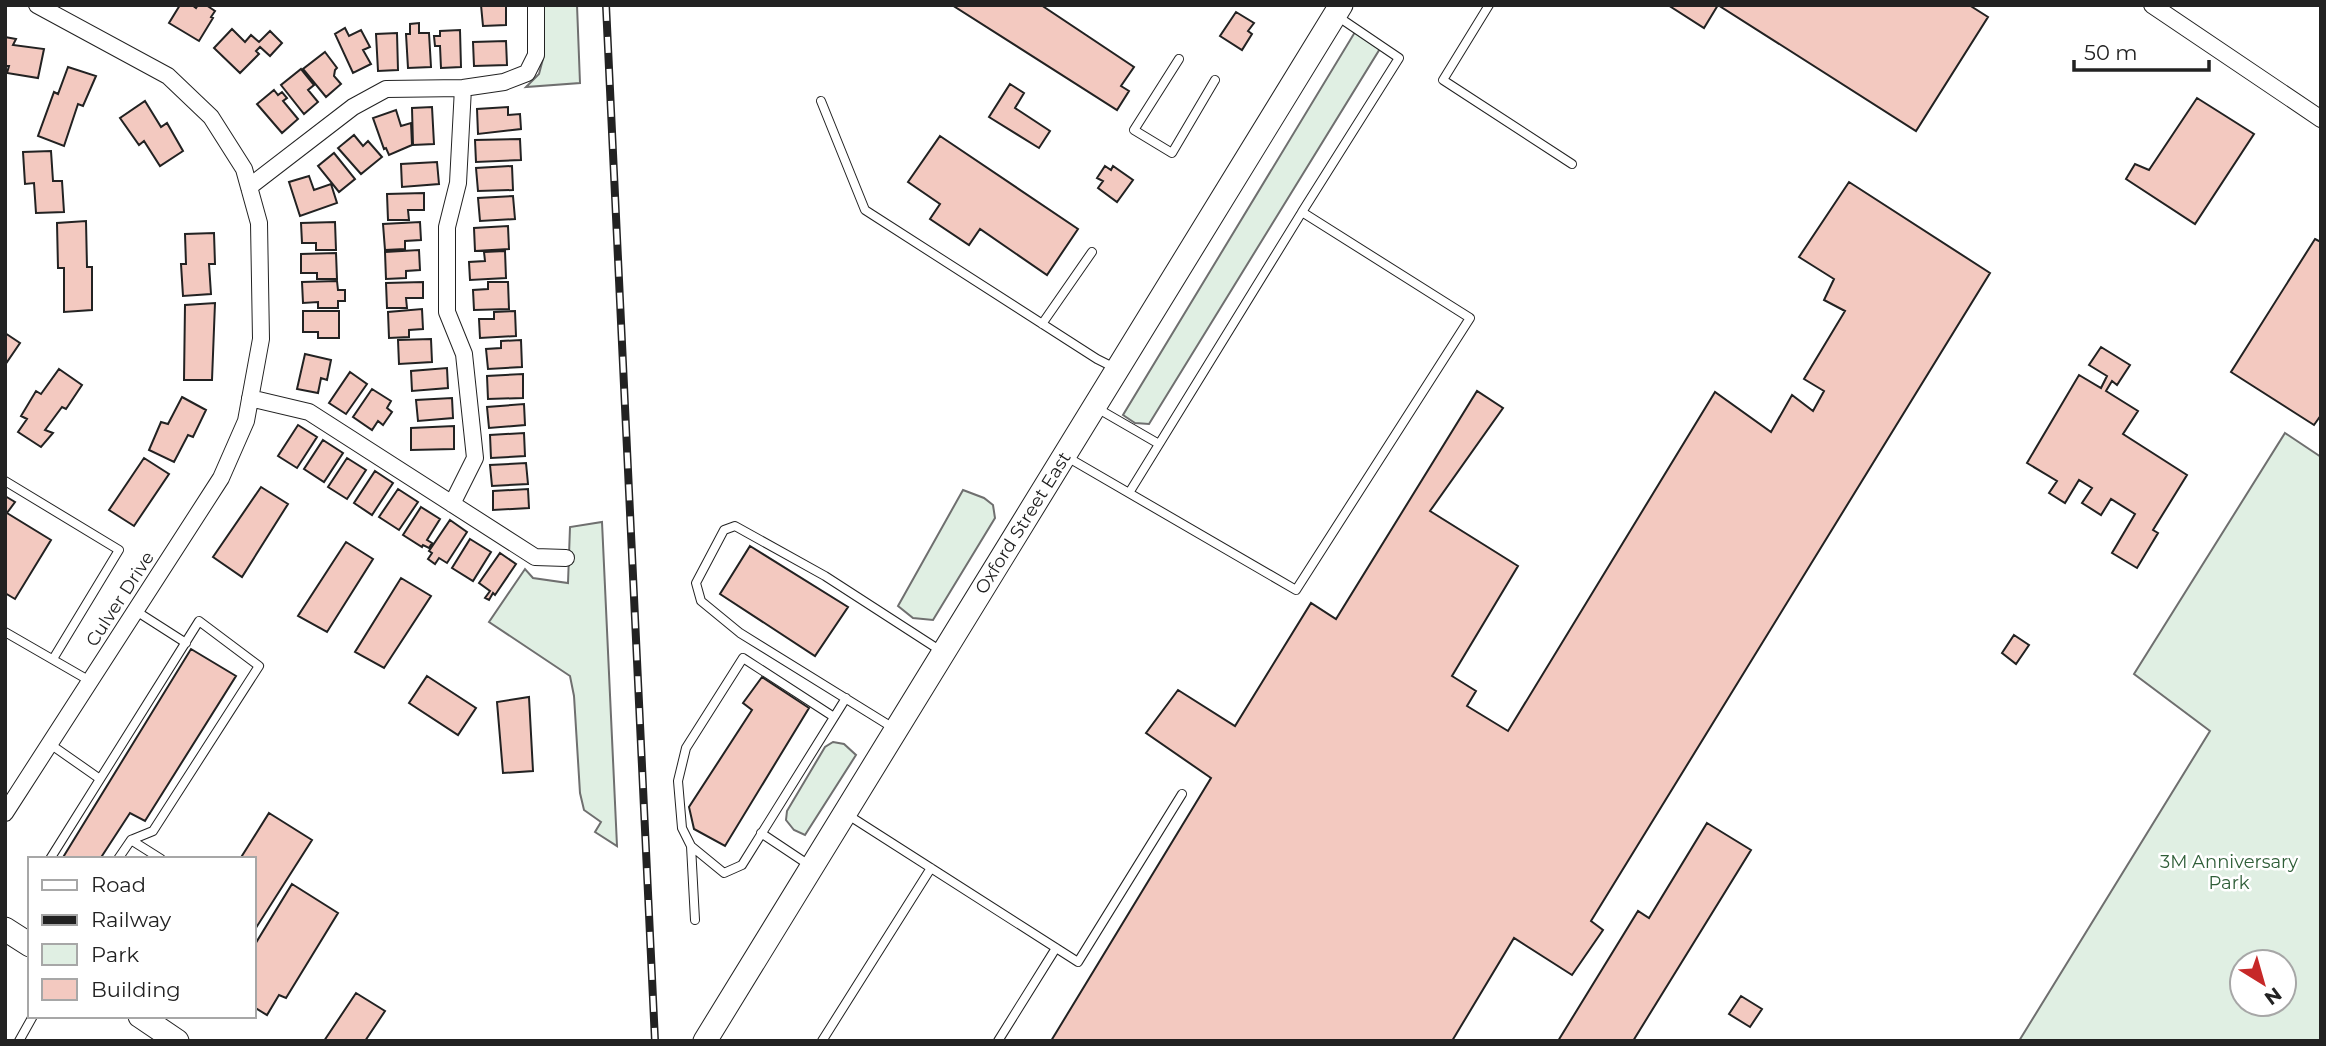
<svg xmlns="http://www.w3.org/2000/svg" width="2326" height="1046" font-family="Montserrat,sans-serif">
<rect width="100%" height="100%" fill="#fff"/>
<path fill="#e0efe3" stroke="#6f6f6f" stroke-width="2" fill-rule="evenodd" d="M544,5H577L580,83L526,87L539,74L544,55Z
M1355,32L1381,47L1149,424L1135,423L1123,415Z
M2285,433L2321,457V1041H2019L2210,731L2134,674ZM2284,962V1004H2242V962Z
M963,490L984,498L993,505L995,518L933,620L913,618L898,606Z
M602,522L617,846L595,832L601,822L584,810L580,793L574,696L570,676L489,622L525,569L533,578L568,583L570,527Z
M833,742L844,744L856,755L805,835L794,830L786,820L787,811L825,747Z"/>
<path fill="#f3c9c0" stroke="#222" stroke-width="2" d="M180,5H192L196,8L198,5H206L215,11L211,17L213,18L199,41L169,23Z
M481,5H506V25L483,26Z
M952,5H1041L1134,67L1121,86L1129,91L1117,110Z
M1668,5H1718L1704,28Z
M1718,5H1969L1988,17L1916,131Z
M1236,12L1254,23L1248,31L1252,34L1242,50L1220,36Z
M419,23V33H429L431,67L408,68L406,34H410V24Z
M345,28L349,36L361,30L370,47L363,50L371,64L353,73L335,34Z
M232,29L245,42L251,35L259,42L270,31L282,43L270,56L260,47L256,51L259,54L240,73L214,48Z
M460,30L461,67L441,68L440,46H435L434,36H440V31Z
M397,33L398,70L378,71L376,34Z
M5,37L16,39L13,45L44,49L38,78L7,73L9,66H5Z
M506,41L507,65L474,66L473,42Z
M325,52L337,68L335,70L334,76L341,84L326,97L303,69Z
M68,67L96,76L83,106L78,104L64,146L38,136L54,92L58,94Z
M301,69L314,85L308,90L318,102L304,114L281,85Z
M1010,84L1024,93L1015,108L1050,131L1039,148L989,117Z
M274,90L278,95L282,92L287,98L283,101L298,119L282,133L257,104Z
M2197,98L2254,134L2195,224L2126,179L2135,164L2149,170Z
M145,101L161,127L167,123L183,151L160,166L144,141L139,145L120,118Z
M432,107L434,144L413,145L412,108Z
M508,107V115L520,114L521,129L478,134L477,109Z
M396,110L401,126L411,123L412,145L389,155L386,148L384,149L373,118Z
M354,135L363,146L368,141L382,157L361,174L338,148Z
M940,136L1078,229L1047,275L980,229L969,245L930,219L940,204L908,182Z
M520,139L521,160L476,162L475,140Z
M51,151L53,181H62L64,212L36,213L34,183L25,184L23,152Z
M334,153L355,179L339,192L318,166Z
M437,162L439,184L402,187L401,164Z
M512,166L513,190L478,191L476,168Z
M1105,166L1111,170L1113,166L1133,180L1117,202L1098,188L1103,181L1097,178Z
M309,176L314,190L331,184L337,203L300,216L289,182Z
M1849,182L1990,273L1591,921L1603,930L1572,975L1514,938L1452,1041H1051L1211,778L1146,733L1178,690L1235,726L1311,603L1336,619L1477,391L1503,408L1430,511L1518,566L1452,676L1476,691L1467,706L1508,731L1715,392L1771,432L1792,395L1813,411L1824,391L1804,379L1845,311L1824,300L1834,279L1799,257Z
M424,193V210H408L409,220H388L387,194Z
M513,196L515,219L480,221L478,198Z
M86,221L87,267H92V310L64,312V268H58L57,223Z
M335,222L336,250H316V243H302L301,223Z
M420,222L421,240L405,241V249L385,250L383,224Z
M508,226L509,249L475,251L474,228Z
M214,233L215,264H209L211,294L183,296L181,264H186L185,234Z
M2315,239L2321,242V415L2314,425L2231,372Z
M419,250L420,270L406,271V278L386,279L385,252Z
M505,251L506,278L470,280L469,262L485,261L484,252Z
M336,253L337,279H317V273H301V254Z
M337,281L338,290H345V301H338V308H318V302L303,303L302,282Z
M423,282V298H406L407,308H387L386,283Z
M488,282H508L509,309L474,310L473,290L488,289Z
M215,303L212,380H184L185,305Z
M422,309L423,329L409,330V337L389,338L388,312Z
M303,311H339V338H318V332H303Z
M515,311L516,336L480,338L479,319H494V312Z
M5,333L20,343L5,365Z
M431,339L432,362L399,364L398,340Z
M521,340L522,367L488,369L486,349L501,348V341Z
M2101,347L2130,365L2117,385L2112,381L2106,391L2138,411L2123,434L2187,475L2153,530L2158,533L2137,568L2112,553L2135,514L2111,499L2101,515L2082,503L2092,488L2079,480L2065,503L2049,493L2057,481L2027,463L2079,375L2101,388L2107,376L2089,365Z
M305,354L331,360L327,380L321,378L318,393L297,389Z
M447,368L448,388L412,391L411,371Z
M59,369L82,385L66,409L62,407L45,430L53,433L41,447L18,432L27,419L21,416L36,391L41,394Z
M350,372L367,384L346,414L329,403Z
M523,374V398L488,399L487,376Z
M372,389L391,401L387,408L392,412L383,425L378,421L372,430L353,417Z
M182,397L206,410L193,437L188,435L174,462L149,450L161,422L168,424Z
M452,398L453,418L418,421L416,400Z
M524,404L525,425L489,428L487,407Z
M298,425L317,437L297,468L278,456Z
M454,426V449L411,450V428Z
M524,433L525,456L491,458L490,435Z
M323,440L343,453L324,482L304,469Z
M144,458L169,474L134,526L109,510Z
M347,458L366,470L347,499L328,487Z
M526,463L528,484L492,486L490,465Z
M375,471L393,483L372,515L354,503Z
M261,487L288,504L242,577L213,557Z
M398,489L418,502L399,530L379,517Z
M528,489L529,508L493,510V491Z
M5,496L15,502L7,513L51,540L15,599L5,593Z
M421,507L440,519L427,540L432,543L429,548L423,545L422,547L403,535Z
M450,520L467,532L447,563L439,558L435,564L428,559L432,553L429,551Z
M470,539L491,552L473,581L452,568Z
M346,542L373,559L327,632L298,616Z
M750,546L848,607L815,656L720,594Z
M500,553L516,564L495,595L493,593L489,600L485,598L490,591L479,583Z
M401,578L431,596L384,668L355,652Z
M2014,635L2029,645L2016,664L2002,653Z
M191,649L236,676L145,821L130,813L100,859H62Z
M427,676L476,708L458,735L409,703Z
M762,677L809,708L725,846L694,829L689,807L752,710L743,703Z
M529,697L533,771L503,773L497,702Z
M269,813L312,840L254,931V859H240Z
M1707,823L1751,850L1633,1041H1558L1638,911L1649,918Z
M292,884L338,913L286,998L279,995L267,1015L254,1007V946Z
M356,993L385,1011L365,1041H324Z
M1741,996L1762,1009L1750,1027L1729,1014Z"/>
<g fill="none" stroke-linecap="round" stroke-linejoin="round">
<defs>
<path id="service" d="M1489,5L1443,80L1572,164
M1179,59L1134,130L1172,153L1215,80
M821,101L865,210L1097,359L1115,368
M1042,324L1092,252
M1095,407L1159,444
M1067,457L1296,590L1470,318L1302,212L1399,58L1337,16
M5,481L119,550L53,659
M1129,493L1302,212
M136,611L186,643
M5,632L90,681
M895,729L740,633L701,601L696,583L724,530L735,526L825,576L941,651
M50,744L100,779
M848,815L1078,962L1182,794
M761,833L809,865
M131,840L161,859
M691,846L724,873L742,865L846,698
M50,859L199,621L259,666L153,831L131,840L118,859
M695,920L691,846L682,828L678,781L686,748L743,658L834,717
M19,1041L33,1016
M822,1041L931,868
M998,1041L1056,948"/>
<path id="minor" d="M2152,5L2321,119
M249,187L353,107L386,89L463,88L504,82L527,73L536,55V5
M250,398L309,412L535,557L566,558
M452,504L475,458L464,354L447,312V227L458,183L463,88
M5,813L221,478L246,421L261,339L259,223L244,169L211,117L168,76L37,5"/>
<path id="secondary" d="M5,929L30,945
M140,1016L177,1041
M705,1041L1341,5"/>
</defs>
<use href="#service" stroke="#222" stroke-width="10"/>
<use href="#minor" stroke="#222" stroke-width="18"/>
<use href="#secondary" stroke="#222" stroke-width="25"/>
<use href="#service" stroke="#fff" stroke-width="8"/>
<use href="#minor" stroke="#fff" stroke-width="16"/>
<use href="#secondary" stroke="#fff" stroke-width="23"/>
<defs>
<path id="rail" d="M606,5L655,1041"/>
</defs>
<use href="#rail" stroke="#222" stroke-width="8"/>
<use href="#rail" stroke="#fff" stroke-width="5" stroke-dasharray="16" stroke-linecap="butt"/>
</g>
<g text-anchor="middle" dominant-baseline="central" stroke-width="5" stroke-linejoin="round" paint-order="stroke">
<g font-size="18" fill="#222" stroke="#fff">
<text transform="translate(1023 523) rotate(-58)">Oxford Street East</text>
<text transform="translate(120 599) rotate(-57)">Culver Drive</text>
</g>
<g font-size="18" fill="#2f5e38" stroke="#fff">
<text x="2229" y="862">3M Anniversary<tspan x="2229" dy="21">Park</tspan></text>
</g>
</g>
<rect width="2326" height="1046" fill="none" stroke="#222222" stroke-width="14"/>
<rect x="28" y="857" width="228" height="161" fill="#ffffff" stroke="#a7a7a7" stroke-width="2"/>
<rect x="42" y="880" width="35" height="10" fill="#ffffff" stroke="#a7a7a7" stroke-width="2"/>
<text x="91" y="892" font-size="21" fill="#222222">Road</text>
<rect x="42" y="915" width="35" height="10" fill="#222222" stroke="#a7a7a7" stroke-width="2"/>
<text x="91" y="927" font-size="21" fill="#222222">Railway</text>
<rect x="42" y="944" width="35" height="21" fill="#e0efe3" stroke="#a7a7a7" stroke-width="2"/>
<text x="91" y="962" font-size="21" fill="#222222">Park</text>
<rect x="42" y="979" width="35" height="21" fill="#f3c9c0" stroke="#a7a7a7" stroke-width="2"/>
<text x="91" y="997" font-size="21" fill="#222222">Building</text>
<g transform="translate(2263 983) rotate(143)"><circle r="33" fill="#ffffff" stroke="#a7a7a7" stroke-width="2"/>
<path d="M0-5L12 26L0 18L-12 26Z" fill="#c62828"/>
<text y="-10" font-size="19" font-weight="bold" text-anchor="middle" fill="#222222">N</text>
</g>
<path d="M2074 60v10h135v-10" fill="none" stroke="#222222" stroke-width="3.5"/>
<text x="2084" y="60" font-size="21" fill="#222222" stroke="#ffffff" stroke-width="5" paint-order="stroke">50 m</text>
</svg>
